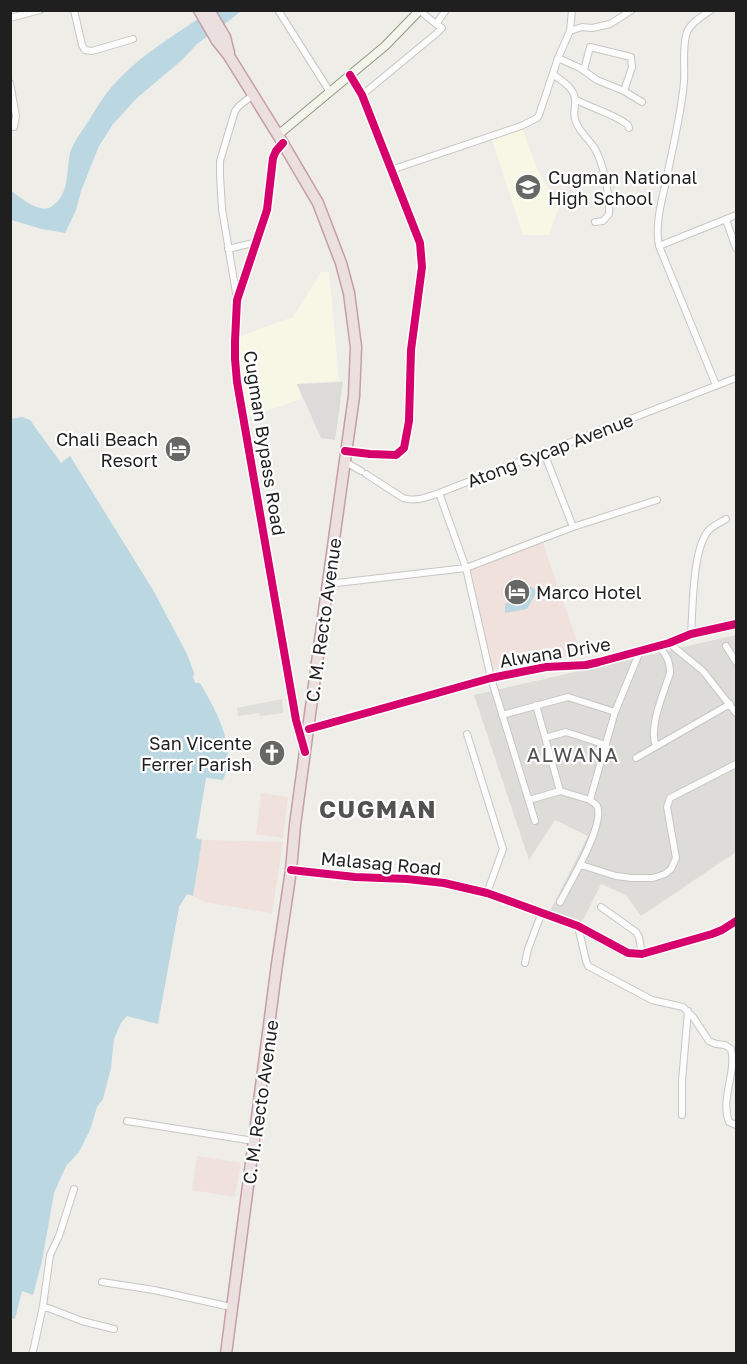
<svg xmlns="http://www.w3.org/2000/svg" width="747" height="1364" font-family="'Golos Text',sans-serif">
<rect width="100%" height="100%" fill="#eeede8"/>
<path fill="#dddcd9" d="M736,635V852L641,916L626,895L601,884L581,924L550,911L588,836L555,820L529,860L474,695Z"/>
<path fill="#f0e1dd" d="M542,541L582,655L538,661L493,669L469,570Z
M261,793L288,797L283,838L256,834Z
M202,840L283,842L272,913L204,902L193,896Z
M197,1156L241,1163L235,1197L192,1190Z"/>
<path fill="#f6f7e4" d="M522,128L537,168L559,207L549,235H523L492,140Z
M321,272H329L339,381L297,384L302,399L247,417L243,378L237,337L293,317Z"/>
<path fill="#dcdbd9" d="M343,382L335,440L321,438L297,384Z"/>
<path fill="#dededb" d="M282,699L283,713L260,716L259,713L238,716L237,708Z"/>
<path fill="#bad7e2" d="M209,11H241L226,23L197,44L182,60L137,98L113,124L99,146L81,191L76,210L65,233L42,229L11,220L10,190C20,197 39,214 51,207C70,195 66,172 70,153C73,142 85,127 91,117C99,104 107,91 118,80C144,52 179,33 209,11Z
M22,417L30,420L61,463L70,456L153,590L187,654L194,673L193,677L195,683H200C216,711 238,748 223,780L206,778L196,838L202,840L193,896L187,894L179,907L158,1024L127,1016L121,1023L114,1039L111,1068L103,1099L97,1107L90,1130L79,1152L66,1166L54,1193L42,1261L33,1295L22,1291L15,1319L10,1318V419Z
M530,586L537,591L527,609L505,613V604L518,599Z"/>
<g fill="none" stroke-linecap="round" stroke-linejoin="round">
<defs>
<path id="street" d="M74,10L82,45L85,50L92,51L133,39
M278,10L330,92
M711,10C703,16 691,22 687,32C682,45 685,68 684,82C681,116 672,149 666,182C661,202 655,226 659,246L716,385
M420,11L436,24L446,10
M10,18L40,10
M570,31L582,27L592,28L610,24L632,10
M558,58L580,68L597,80L624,91L642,102
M584,70L590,47L631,57L632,67L624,91
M554,75C562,81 574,88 575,99C576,108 572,114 576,122C580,133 590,140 595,149C604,165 610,196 609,214L603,221L595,222
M10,83L16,116L14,127
M362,95L437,33L442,28L436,24
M575,99C592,109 613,113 628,125L629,128
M283,143L276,151L273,158L267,210L237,300L235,341L237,382L296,720L303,746
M391,170L521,126L537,118L539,115L558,58L570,31L572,10
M726,220L736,248
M659,246L736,215
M228,249L257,242
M237,299L222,209L220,175V161L235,111L239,106L253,95
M346,451L370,454L396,455L404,448L409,421L411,350L422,267L420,243L362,95L350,75
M544,453L573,527
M344,461L361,471
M366,474L403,498C416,502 427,497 439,493L736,378
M439,493L466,568L491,678L535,821
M328,584L466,568L573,527L657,500
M691,634C693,609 692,546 710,529C715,525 721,522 726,519
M669,643L703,671L736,713
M726,646L736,662
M536,705L560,791
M502,715L568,697L615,712
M309,729L491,678L546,667L586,665L599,662L669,643L691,634L736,624
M467,734L503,849L487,893
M545,738L566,732L606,745
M656,746C648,728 664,692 670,673C670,661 666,654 658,646
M636,758L730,704
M529,800L560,791L590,800
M581,865L616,876L632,878H653L665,874L671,869L676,858L667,807L670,798L736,764
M560,902C569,885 606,823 597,806C596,804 592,802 590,800L615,712L640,651
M601,907L636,932L639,937L642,954
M578,926L586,961L588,966L652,1000L683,1007L693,1017L709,1041L716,1044L725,1045L731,1049C737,1072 720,1099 729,1122L736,1125
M525,963L528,949L542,912
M682,1115V1081L688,1011
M127,1121L254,1141
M102,1282L154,1290L231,1307
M43,1306L82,1321L114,1329
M32,1354L34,1347L43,1306L50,1255L59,1236L74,1189"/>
<path id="secondary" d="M278,135L385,46L420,10
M291,870L355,877L407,879L444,883L487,893L578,926L628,953L642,954L712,934L722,930L736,921"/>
<path id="highway" d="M199,10L217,41L229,56L278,135L318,203L341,263L349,293L356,347L354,396L324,611L295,825L291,870L277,964L226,1354
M209,10L225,37L229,53"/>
</defs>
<use href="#street" stroke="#c6c6c4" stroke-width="8"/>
<use href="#secondary" stroke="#95997f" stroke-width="10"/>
<use href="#highway" stroke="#c59ea6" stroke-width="13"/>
<use href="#street" stroke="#fcfcfc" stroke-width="6"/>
<use href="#secondary" stroke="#f3f4eb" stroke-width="8"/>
<use href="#highway" stroke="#ebdfe0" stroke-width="10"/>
<defs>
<path id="cycleway" d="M283,143L276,151L273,158L267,210L237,300L235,341V359L237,382L296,720L305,752
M345,451L370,454L396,455L404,448L409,421L411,350L422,267L420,243L362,95L350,75
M309,729L491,678L546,667L586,665L599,662L669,643L691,634L736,624
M291,870L355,877L407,879L444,883L487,893L578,926L628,953L642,954L712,934L722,930L736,921"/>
</defs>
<use href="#cycleway" stroke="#fff" stroke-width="11"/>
<use href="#cycleway" stroke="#d6006c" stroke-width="8"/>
</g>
<defs>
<symbol id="school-disc" viewBox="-11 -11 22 22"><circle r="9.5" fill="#676765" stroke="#fff"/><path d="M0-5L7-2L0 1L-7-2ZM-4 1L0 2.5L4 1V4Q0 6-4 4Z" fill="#fff"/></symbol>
<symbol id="hotel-disc" viewBox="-11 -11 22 22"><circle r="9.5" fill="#676765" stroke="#fff"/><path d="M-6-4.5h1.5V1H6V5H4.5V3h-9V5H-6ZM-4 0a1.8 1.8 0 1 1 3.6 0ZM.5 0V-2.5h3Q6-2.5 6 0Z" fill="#fff"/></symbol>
<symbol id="church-disc" viewBox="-11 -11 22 22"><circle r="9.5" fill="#676765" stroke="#fff"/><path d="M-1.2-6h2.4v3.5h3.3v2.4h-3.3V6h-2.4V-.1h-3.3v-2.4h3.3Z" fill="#fff"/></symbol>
</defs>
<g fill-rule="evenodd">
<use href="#school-disc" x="513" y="172" width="30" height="30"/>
<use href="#hotel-disc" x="163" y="434" width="30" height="30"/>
<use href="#hotel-disc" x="502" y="577" width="30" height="30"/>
<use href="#church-disc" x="257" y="738" width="30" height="30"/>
</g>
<g text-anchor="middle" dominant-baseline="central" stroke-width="4.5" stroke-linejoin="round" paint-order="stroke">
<g font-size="18" fill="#1f1f1f" stroke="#fff" text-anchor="start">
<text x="548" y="177">Cugman National<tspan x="548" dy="21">High School</tspan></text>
<text x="158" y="439" text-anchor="end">Chali Beach<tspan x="158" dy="21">Resort</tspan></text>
<text x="536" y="592">Marco Hotel</text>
<text x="252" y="743" text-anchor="end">San Vicente<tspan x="252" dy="21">Ferrer Parish</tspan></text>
</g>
<g font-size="18" fill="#1f1f1f" stroke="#fff">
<text transform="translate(265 443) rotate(81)">Cugman Bypass Road</text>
<text transform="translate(550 450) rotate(-21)">Atong Sycap Avenue</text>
<text transform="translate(323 620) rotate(-82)">C. M. Recto Avenue</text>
<text transform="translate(555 652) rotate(-9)">Alwana Drive</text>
<text transform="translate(381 863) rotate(5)">Malasag Road</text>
<text transform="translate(260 1102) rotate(-82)">C. M. Recto Avenue</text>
</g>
<g font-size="20" letter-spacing="1.5" fill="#525252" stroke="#fff">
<text x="573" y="754">ALWANA</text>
</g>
<g font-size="24" font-weight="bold" letter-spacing="1.5" fill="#525252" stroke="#fff">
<text x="378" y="808">CUGMAN</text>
</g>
</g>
<rect width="747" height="1364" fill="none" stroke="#1f1f1f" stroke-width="24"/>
</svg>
